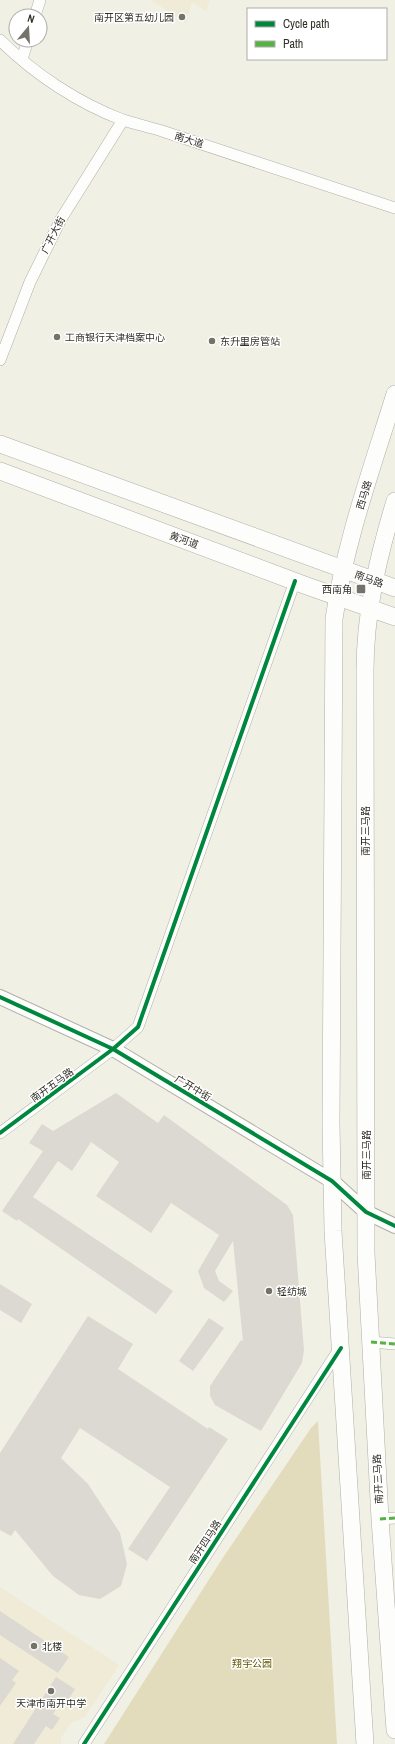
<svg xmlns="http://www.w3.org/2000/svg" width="395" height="1744" viewBox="0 0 395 1744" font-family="'Archivo Narrow','Noto Sans SC',sans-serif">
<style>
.built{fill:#efebd7}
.green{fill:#e3dcbc}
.building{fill:#dbd9d1}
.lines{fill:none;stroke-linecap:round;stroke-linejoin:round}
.minor-casing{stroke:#b0afa7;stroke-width:12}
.tertiary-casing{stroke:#b0afa7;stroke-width:16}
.primary-casing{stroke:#b0afa7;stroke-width:18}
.minor{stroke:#fdfdfb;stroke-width:11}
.tertiary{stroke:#fdfdfb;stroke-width:14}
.primary{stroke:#fdfdfb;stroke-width:17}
.quiet{stroke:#56b245;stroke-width:3;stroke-dasharray:6 3;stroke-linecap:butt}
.cycleway-casing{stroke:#fff;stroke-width:6}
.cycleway{stroke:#00873e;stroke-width:4}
.poi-dot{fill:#74736a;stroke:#fff;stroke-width:1.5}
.labels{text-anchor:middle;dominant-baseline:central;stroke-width:3;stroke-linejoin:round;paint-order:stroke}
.poi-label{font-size:10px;fill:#312f27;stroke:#fff;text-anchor:start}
.street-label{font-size:10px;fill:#312f27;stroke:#fff}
.park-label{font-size:10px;fill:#665602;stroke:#fff}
</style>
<rect width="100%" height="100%" fill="#f1f0e5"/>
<!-- built -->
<path class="built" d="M151 0H210L206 11 192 2 186 23Z
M0 1587 119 1665 85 1717 71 1723 61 1738V1744H0Z"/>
<!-- green -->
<path class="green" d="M318 1421 337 1744H104L222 1559 311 1428Z"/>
<!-- building -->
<path class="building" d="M116 1093 158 1123 164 1115 287 1205 293 1215 304 1350 302 1363 261 1431 215 1405 210 1396V1386L241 1340 243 1341 233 1241 215 1271 219 1281 233 1291 224 1302 204 1288 198 1271 219 1235 171 1203 151 1233 96 1196 119 1162 91 1142 72 1171 58 1161 33 1197 173 1291 156 1314 18 1219 17 1221 2 1211 43 1151 29 1143 42 1124 53 1131Z
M0 1284 32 1304 21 1323 0 1310Z
M88 1316 133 1344 118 1369 208 1429 209 1427 228 1439 147 1561 128 1549 170 1487 80 1428 61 1458 88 1484 120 1533 127 1564 121 1586 100 1599 79 1595 53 1576 15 1530 11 1536 0 1530V1453Z
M209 1318 224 1328 193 1371 179 1361Z
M0 1611 69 1657 58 1673 0 1635Z
M0 1658 19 1671 12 1680 16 1683 0 1706Z
M56 1677 75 1689 68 1700 64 1697 53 1714 60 1718 52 1730 46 1726 34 1744H13Z"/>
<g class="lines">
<defs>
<path id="minor" d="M35 16 40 0
M0 40C34 74 78 103 123 120 136 124 149 127 162 131L395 208
M22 59 28 40
M0 360 30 282 61 219 123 120
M0 1133 113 1049 138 1027 295 581
M371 1342 395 1344
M380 1519 395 1518
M84 1744 340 1348"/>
<path id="tertiary" d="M0 997 113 1049 332 1181 366 1212 395 1226"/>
<path id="primary" d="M0 444 395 588
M0 471 307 586 395 617
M395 501C378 557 365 613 365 671L366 1253 380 1519 395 1730
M365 1744 333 1231 331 1123 334 619C345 542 372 468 395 394"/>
</defs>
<!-- minor casing -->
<use href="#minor" class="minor-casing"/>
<!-- tertiary casing -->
<use href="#tertiary" class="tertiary-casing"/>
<!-- primary casing -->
<use href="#primary" class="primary-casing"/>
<!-- minor -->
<use href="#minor" class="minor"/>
<!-- tertiary -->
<use href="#tertiary" class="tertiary"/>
<!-- primary -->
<use href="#primary" class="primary"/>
<!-- quiet -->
<path class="quiet" d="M371 1342 395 1344
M380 1519 395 1518"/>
<defs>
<path id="cycleway" d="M0 997 113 1049 332 1181 366 1212 395 1226
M0 1133 113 1049 138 1027 295 581
M84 1744 341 1348"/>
</defs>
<!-- cycleway casing -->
<use href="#cycleway" class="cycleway-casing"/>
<!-- cycleway -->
<use href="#cycleway" class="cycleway"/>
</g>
<!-- markers -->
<g class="poi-dot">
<circle cx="182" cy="17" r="4"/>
<circle cx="57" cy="337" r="4"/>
<circle cx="212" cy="341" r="4"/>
<rect x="356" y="584" width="10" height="10" rx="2"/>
<circle cx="269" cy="1291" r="4"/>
<circle cx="34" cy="1646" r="4"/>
<circle cx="51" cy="1691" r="4"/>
</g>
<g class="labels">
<!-- poi labels -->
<g class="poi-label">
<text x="174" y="17" text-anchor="end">南开区第五幼儿园</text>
<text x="65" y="337">工商银行天津档案中心</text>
<text x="220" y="341">东升里房管站</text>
<text x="352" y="589" text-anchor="end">西南角</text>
<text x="277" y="1291">轻纺城</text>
<text x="42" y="1646">北楼</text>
<text x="51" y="1703" text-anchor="middle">天津市南开中学</text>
</g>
<!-- street labels -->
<g class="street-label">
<text transform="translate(189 140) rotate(18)">南大道</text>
<text transform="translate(53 235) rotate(-63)">广开大街</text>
<text transform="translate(364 495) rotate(-73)">西马路</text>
<text transform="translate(184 540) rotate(20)">黄河道</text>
<text transform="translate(369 579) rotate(20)">南马路</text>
<text transform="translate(365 831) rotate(-90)">南开三马路</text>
<text transform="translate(52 1085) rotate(-36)">南开五马路</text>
<text transform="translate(193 1088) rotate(31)">广开中街</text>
<text transform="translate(366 1155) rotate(-90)">南开三马路</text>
<text transform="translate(378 1479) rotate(-93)">南开三马路</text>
<text transform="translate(205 1542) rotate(-57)">南开四马路</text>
</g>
<!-- park labels -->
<g class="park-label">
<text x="252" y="1663">翔宇公园</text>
</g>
</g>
<!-- legend -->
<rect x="247" y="8" width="140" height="52" fill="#ffffff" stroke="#adaca9"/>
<rect x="255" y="21" width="20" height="6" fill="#00873e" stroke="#adaca9"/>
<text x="283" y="28" font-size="12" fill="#312f27">Cycle path</text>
<rect x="255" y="41" width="20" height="6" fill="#56b245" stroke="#adaca9"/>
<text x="283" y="48" font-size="12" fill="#312f27">Path</text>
<!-- north arrow -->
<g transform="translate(28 28) rotate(18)"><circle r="19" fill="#ffffff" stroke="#adaca9"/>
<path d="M0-3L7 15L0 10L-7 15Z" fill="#74736a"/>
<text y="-6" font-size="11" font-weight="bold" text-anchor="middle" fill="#312f27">N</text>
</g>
</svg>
